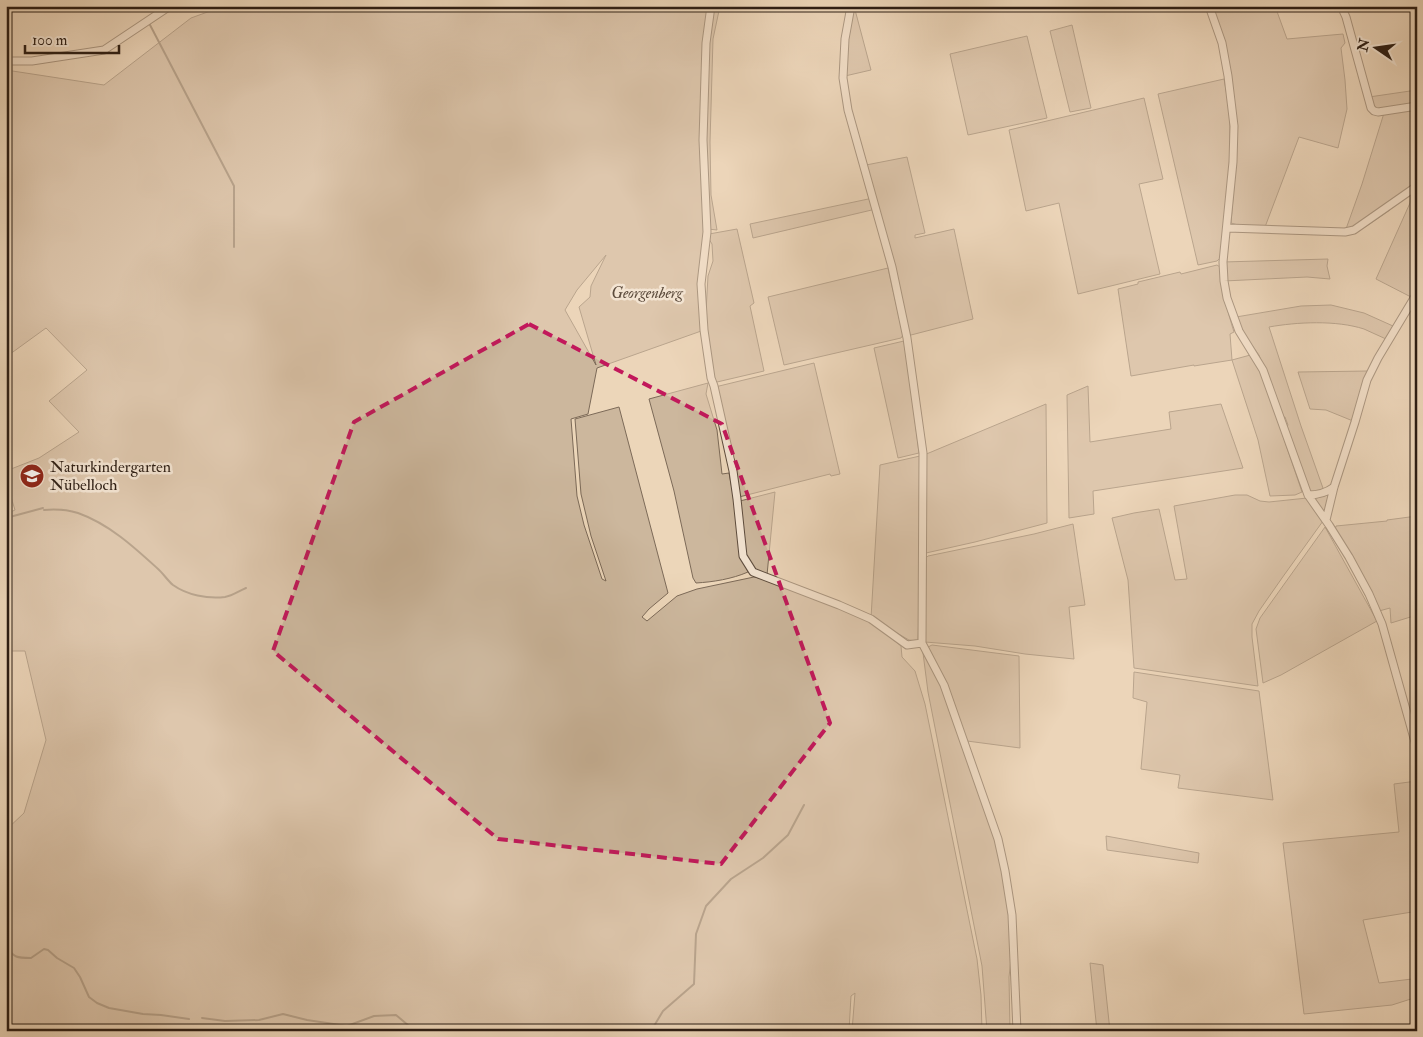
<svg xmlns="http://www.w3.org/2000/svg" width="1423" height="1037" viewBox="0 0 1423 1037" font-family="'IM FELL Double Pica',serif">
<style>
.green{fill:#ccb79d;stroke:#7c6a58;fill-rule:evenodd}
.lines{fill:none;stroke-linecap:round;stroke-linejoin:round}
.stream{stroke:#796755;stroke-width:2}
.street-casing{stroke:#5d4c3d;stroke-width:9}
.street{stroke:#f3e4d2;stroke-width:7}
.marked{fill:none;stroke:#c2185b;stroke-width:4;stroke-dasharray:10 6;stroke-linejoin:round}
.labels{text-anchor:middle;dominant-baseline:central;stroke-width:5;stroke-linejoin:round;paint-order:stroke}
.park-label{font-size:16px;font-style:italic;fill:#5d4c3d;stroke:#f3e4d2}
.poi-label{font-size:16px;fill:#2d1e14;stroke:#f3e4d2;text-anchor:start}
</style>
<rect width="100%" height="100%" fill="#ecd6b9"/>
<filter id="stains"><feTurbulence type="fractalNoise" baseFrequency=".004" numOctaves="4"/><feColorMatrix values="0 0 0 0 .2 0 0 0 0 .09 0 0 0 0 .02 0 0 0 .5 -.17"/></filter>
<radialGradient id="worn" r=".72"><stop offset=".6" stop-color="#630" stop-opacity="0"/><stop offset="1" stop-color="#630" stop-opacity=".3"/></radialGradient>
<!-- green -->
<path class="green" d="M224 6H711L706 43 704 330 597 368 588 414 571 419 577 496 584 525 602 579 606 581 591 536 581 494 575 419 619 407 668 593 649 609 642 617 647 621 677 596 697 589 754 577 764 579 838 607 870 621 901 646 902 657 915 671 925 704 977 959 981 995 982 1031H852L855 993 851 996 849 1031H6V830L24 813 46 740 25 651H6V514L15 510 6 481V471L39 458 79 432 49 401 87 370 46 328 6 357V70L104 85 191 18ZM606 255 591 286 590 297 579 307 596 365 565 310 577 290Z
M713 6H720L713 39 710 142 711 195 717 230 708 229 705 139 709 38Z
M854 6 871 70 845 76V60Z
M1212 6H1275L1287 39 1343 34 1345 43 1341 48 1345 80 1347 109 1338 148 1299 137 1265 227 1238 225 1231 223 1235 173 1236 131Z
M1072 25 1091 108 1070 112 1050 31Z
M1027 36 1047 118 968 135 950 54Z
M1224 79 1230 111V167L1222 256 1217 261 1198 265 1158 94Z
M1417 90V104L1378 109 1373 107 1369 97Z
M1144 98 1163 179 1139 184 1160 274 1078 294 1059 203 1026 211 1009 130Z
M1417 108V182L1355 227 1346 229 1362 184 1384 113Z
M907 157 925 233 915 235V238L954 229 973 319 911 335 908 333 866 165Z
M1417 191V287L1411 297 1376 279 1410 203 1411 194Z
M873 198 876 209 753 238 750 224Z
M737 229 754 303 750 306 764 371 717 382 712 379 705 330 708 276 713 261 712 244 709 239V234Z
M1328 259 1327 266 1330 279 1307 277 1224 281 1223 262Z
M1217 265 1220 267C1222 290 1227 310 1234 332L1230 334 1232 360 1254 354 1286 432 1282 433 1302 492 1295 495 1270 496 1258 440 1232 360 1194 366V365L1131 376 1118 289 1138 284V282L1180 272 1181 274Z
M888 268 903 335 901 338 784 365 768 297Z
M1331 305 1364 313 1393 326 1386 339C1379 336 1371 332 1364 329 1336 320 1297 322 1269 327L1301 426 1324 491 1310 493 1286 428 1288 425 1285 417H1282L1259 355 1243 333 1236 317 1301 306Z
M904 341 911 387 919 453 898 458 874 348Z
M814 363 840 474 831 476 830 474 739 497 715 387Z
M1368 371 1353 421 1326 410 1310 409 1298 372Z
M708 383 706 394 717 430 722 474 729 473 735 504 739 549 748 572C732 579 713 582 696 583L693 578 674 491 649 399Z
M1088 386 1090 442 1171 429 1169 412 1221 404 1243 468 1093 491 1094 514 1069 518 1067 395Z
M1046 404 1047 523 975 542 926 553 924 455Z
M920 456 921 556 918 641 909 640 871 618 880 465Z
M775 492 767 575 755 571 744 554 740 501Z
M1331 494 1325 516 1313 499Z
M1235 495H1247L1260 501 1269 502 1307 498 1323 521 1282 578 1259 611 1252 624V637L1258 686 1134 668 1128 580 1112 518 1134 513 1159 509 1175 580 1187 579 1174 506Z
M1417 516V615L1391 623 1390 608 1379 611 1335 530 1336 526 1387 521V520Z
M1073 524 1085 605 1069 607 1074 659 1025 654 975 646 925 642 926 558 928 556 1034 534Z
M1325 527 1377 621 1281 675 1263 683 1256 629 1260 618Z
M932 645 1019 656 1020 748 967 741 928 647Z
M925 650 943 687 995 837 1003 873 1009 913 1011 959 1009 977 1010 1031H987L982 966 928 692 923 653Z
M1134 672 1259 691 1273 800 1178 788 1180 775 1141 769 1147 702 1133 698Z
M1417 781V933L1412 912 1363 920 1379 983 1412 979 1414 998 1392 1005 1304 1014 1283 843 1399 832 1394 784Z
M1106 836 1199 853 1198 863 1107 850Z
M1090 963 1103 965 1110 1031H1097Z"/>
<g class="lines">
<!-- stream -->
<path class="stream" d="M149 23 234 186V247
M1364 227 1389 210
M44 510C55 509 68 510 78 513 109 524 134 547 157 568 163 573 167 580 173 585 187 595 207 599 225 597 232 596 239 591 246 588
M6 518 43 508
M6 946C14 958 17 958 31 958L44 949 48 950 57 958 74 968 80 977 89 997 97 1003 109 1008 143 1014 161 1015 189 1019
M202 1018 225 1021 259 1020 283 1014 307 1020 347 1026 374 1016 396 1015 415 1031
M651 1031 663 1011 694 984 696 934 706 906 731 879 763 858 788 835 804 805"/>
<defs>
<path id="street" d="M711 6 706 43 703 140 707 232 701 284 704 330 711 378 714 386 733 471 737 499 743 556 753 572 839 605 871 619 907 645 922 643
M851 6 845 39 843 78 848 110 892 267 907 338 923 453 922 643 944 685 998 839 1005 871 1012 915 1017 1031
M1209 6 1222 43 1228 76 1234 126 1233 162 1223 262 1224 281 1227 298 1239 331 1263 370 1308 495 1329 525 1349 557 1369 594 1382 624 1417 749
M1341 6 1346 17 1371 108 1374 111 1378 112 1417 106
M6 61H32L104 50 170 6
M1228 228 1345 232 1354 230 1417 186
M1308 495C1319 495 1326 493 1334 487
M1326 520 1334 487 1355 422 1367 380 1378 358 1417 293"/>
</defs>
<!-- street casing -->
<use href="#street" class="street-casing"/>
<!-- street -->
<use href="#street" class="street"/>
</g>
<!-- marked area -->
<path d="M0 0H1423V1037H0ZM529 324 722 424 830 723 721 864 498 839 273 651 354 422Z" fill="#ecd6b9" fill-opacity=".55" fill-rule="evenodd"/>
<path class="marked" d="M529 324 722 424 830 723 721 864 498 839 273 651 354 422Z"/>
<!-- icons -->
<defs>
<symbol id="school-disc" viewBox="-11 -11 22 22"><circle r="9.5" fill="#8f2418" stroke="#f3e4d2"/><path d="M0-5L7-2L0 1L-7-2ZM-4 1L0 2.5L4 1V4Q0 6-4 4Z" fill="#fff"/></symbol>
</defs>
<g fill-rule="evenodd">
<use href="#school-disc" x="18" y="462" width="28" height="28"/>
</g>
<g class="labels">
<!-- park labels -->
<g class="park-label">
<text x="647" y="293">Georgenberg</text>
</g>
<!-- poi labels -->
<g class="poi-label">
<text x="50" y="467">Naturkindergarten<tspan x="50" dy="18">Nübelloch</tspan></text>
</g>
</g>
<!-- margin -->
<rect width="1423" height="1037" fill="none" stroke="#ecd6b9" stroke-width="25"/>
<rect x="8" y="8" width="1408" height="1022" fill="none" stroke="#2d1e14" stroke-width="2.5"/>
<rect x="12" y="12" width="1398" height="1012" fill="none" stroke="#2d1e14"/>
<!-- north arrow -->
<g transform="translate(1376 48) rotate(283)" stroke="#f3e4d2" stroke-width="4" paint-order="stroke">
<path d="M0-4L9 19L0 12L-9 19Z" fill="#2d1e14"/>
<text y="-8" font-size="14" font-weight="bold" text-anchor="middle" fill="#2d1e14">N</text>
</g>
<!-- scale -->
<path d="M25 45v8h94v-8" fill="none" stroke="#2d1e14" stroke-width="2.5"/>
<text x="32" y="45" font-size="15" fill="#2d1e14" stroke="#f3e4d2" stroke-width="4" paint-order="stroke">100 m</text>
<rect width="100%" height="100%" filter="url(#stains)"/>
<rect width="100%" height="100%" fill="url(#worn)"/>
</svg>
